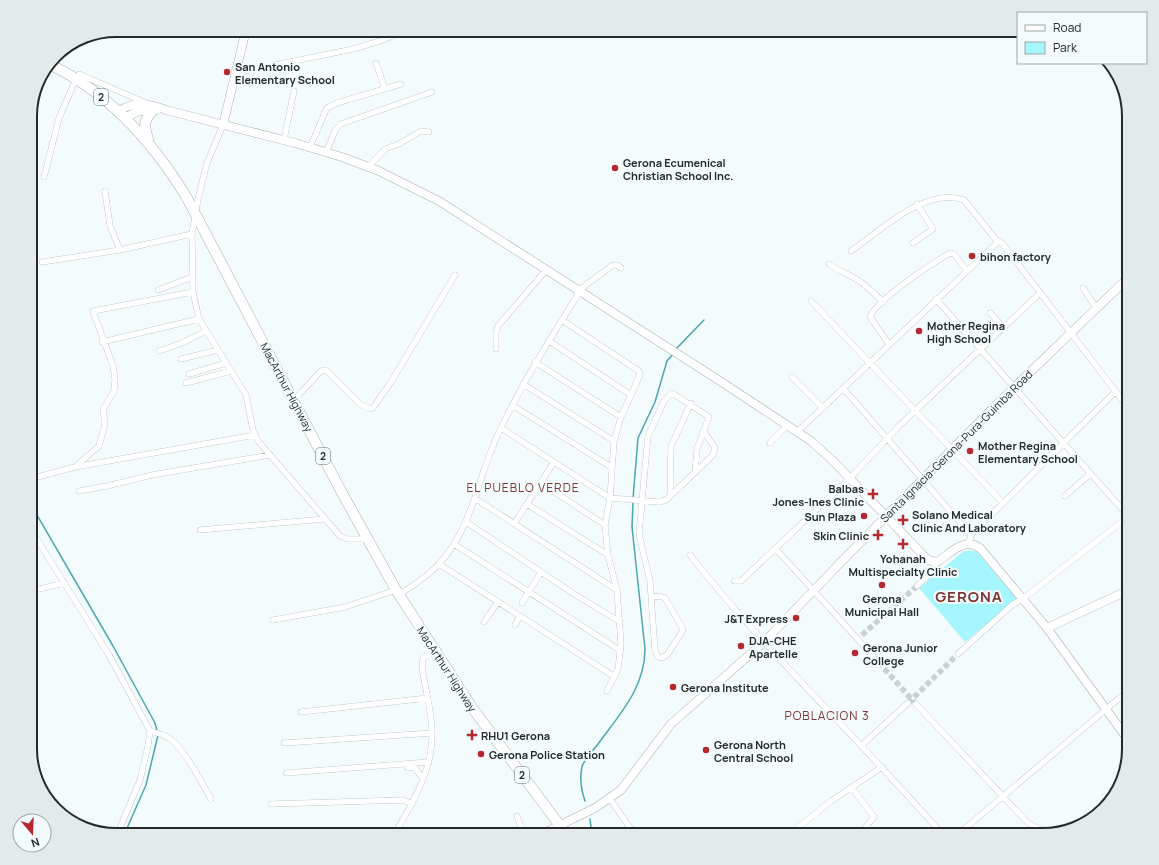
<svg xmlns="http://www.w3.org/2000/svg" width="1159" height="865" viewBox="0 0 1159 865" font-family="Manrope,sans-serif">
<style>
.green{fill:#a5f6fe}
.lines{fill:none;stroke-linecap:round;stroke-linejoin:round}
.stream{stroke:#4ca6af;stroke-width:1.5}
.street-tunnel{stroke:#cad1d2;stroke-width:5.5;stroke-dasharray:5.5 3;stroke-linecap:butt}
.street-casing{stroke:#a8b0b1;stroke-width:6}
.secondary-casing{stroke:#a8b0b1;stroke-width:9}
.highway-casing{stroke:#a8b0b1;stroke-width:11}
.street{stroke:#fff;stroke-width:5.5}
.secondary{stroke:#fff;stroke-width:8}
.highway{stroke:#fff;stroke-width:10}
.poi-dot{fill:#b72730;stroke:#f3fbfc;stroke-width:1.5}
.labels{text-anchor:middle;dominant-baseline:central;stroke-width:4;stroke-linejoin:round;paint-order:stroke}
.shield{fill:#f3fbfc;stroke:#646869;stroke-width:1}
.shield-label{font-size:10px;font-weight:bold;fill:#26292a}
.poi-label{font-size:11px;font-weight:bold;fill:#26292a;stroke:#f3fbfc;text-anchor:start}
.street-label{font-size:11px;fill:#26292a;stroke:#f3fbfc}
.neighbourhood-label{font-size:12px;letter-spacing:1px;fill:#7f3736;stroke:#f3fbfc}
.district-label{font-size:15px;font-weight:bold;letter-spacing:1px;fill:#7f3736;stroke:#f3fbfc}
.rim{fill:none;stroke:#26292a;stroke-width:2}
</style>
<rect width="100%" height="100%" fill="#f3fbfc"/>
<!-- green -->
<path class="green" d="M964 551H976L1017 599 965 642 919 588Z"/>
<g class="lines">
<!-- stream -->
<path class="stream" d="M676 349 704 320
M633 498 638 438 655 402 667 361 673 354
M30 503 113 646 155 723 157 731
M585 801C581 789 579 779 582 767 584 759 593 751 598 744 619 715 645 688 645 649L632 527 633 502
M590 819 592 835
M124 835 146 785 158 735"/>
<!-- street-tunnel -->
<path class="street-tunnel" d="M862 635 917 586
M873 656 914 702
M908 703 958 654"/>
<defs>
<path id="street" d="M376 63 385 89
M236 73 353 49 380 41 407 30
M79 74 146 103
M223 125 207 163 198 199 192 234 193 292 199 319 246 395 253 430 258 441 340 536 348 539H367
M284 140 294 91
M310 147 327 108 337 103 401 84
M326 152 336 129 341 124 432 92
M368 167 385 149 399 144 421 131 429 132
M44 177 59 118 76 79
M105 191 110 226 120 250
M913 243 933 229 917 204
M851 251C880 231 926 186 964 200L998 242
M42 262 120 250 192 234
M829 264C838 271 842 272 851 276 863 282 874 293 883 302
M1083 288 1096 308
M158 290 192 277
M579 290 613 265H617L621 268
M936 299 1129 517
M811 301 1003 503
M990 313 1003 327
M562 320 639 371 640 375 621 417 614 441 610 498 605 525 608 555 617 590 621 644 618 669 607 691
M549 341 631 395
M102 342 199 319
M889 344 870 317C876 300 933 263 950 253L954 254 967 271
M496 349V332L498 326 547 269
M159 351 182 343 206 331
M181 359 218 350
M535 362 621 417
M189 374 226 363
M792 377 822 407
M186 383 231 371
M523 384 614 441
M843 388 971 535
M294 400 321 371 326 370 360 404 369 409 373 408 391 382 455 275
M512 405 611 467
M501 428 610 498 659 502 666 500 713 455 715 448 704 432
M797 432 999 241 1002 243 1129 409
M770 443 787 425
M75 467 99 446 105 424 103 410 114 391 115 379 113 366 93 311 193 292
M30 479 75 467 255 435
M541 483 605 525
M79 491 107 486 152 475 270 455
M670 496 671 446 691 403
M1065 496 1090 474
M476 499 617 590
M527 504 608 555
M466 522 571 592 620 622
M514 524 554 462
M30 528 109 655 150 731 148 746 140 780 117 835
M200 530 324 519
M969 543 971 535 1116 391
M454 544 621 651
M775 548 873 656
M690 555C768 654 860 740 943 835
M439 564 615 677
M734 581H741L850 478 899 426 1040 293
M917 586 931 573 937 562
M30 591 65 583
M399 595C412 586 427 577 438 565 474 527 478 473 501 428 524 380 552 336 580 291
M652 597 659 596 665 598 683 629 682 632 667 655 661 658 658 657 655 651 650 581 639 534 648 436 664 401 672 393 709 417 697 449 695 473
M522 603 541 572
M273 620 345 607 396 590
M484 622 498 602
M515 625 520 616
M958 654 1012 605 1024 598 1129 516
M916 704 1027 822 1035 827 1053 833
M301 712 428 698
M150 731C158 733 167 735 173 741 189 757 200 780 211 799
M284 743 432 733
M862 745 908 703
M407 767 415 768 423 779
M286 773 429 762
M852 788 874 817 859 835
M610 799 635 835
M271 804 403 800 412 804
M517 816 524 835
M394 835C412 804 433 770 432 733 432 711 425 689 422 667L423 658 435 651
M789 835 831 801 882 767
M957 835 1129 690"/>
<path id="secondary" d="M119 111C135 101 149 103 166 110L295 143 342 157 379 171 439 201 720 381 811 441 833 461 928 560 937 562C951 553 963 537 980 548L1047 628 1129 741
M126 117 139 111 157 110
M223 125 246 30
M1047 628 1129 590
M540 835 595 808 621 790 671 724 765 641 841 562 995 406 1129 277"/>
<path id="highway" d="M49 64C110 93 153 142 187 198L341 491 396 590 473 709 567 835
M148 139C144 126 143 119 154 110"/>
</defs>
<!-- street casing -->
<use href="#street" class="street-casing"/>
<!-- secondary casing -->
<use href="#secondary" class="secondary-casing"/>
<!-- highway casing -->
<use href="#highway" class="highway-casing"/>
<!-- street -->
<use href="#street" class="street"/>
<!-- secondary -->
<use href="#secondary" class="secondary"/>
<!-- highway -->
<use href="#highway" class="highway"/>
</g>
<!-- markers -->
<g class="poi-dot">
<circle cx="227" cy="72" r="4"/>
<circle cx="615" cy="168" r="4"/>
<circle cx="972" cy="256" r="4"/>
<circle cx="919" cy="331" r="4"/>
<circle cx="970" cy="451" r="4"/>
<path d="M871 488h4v4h4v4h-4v4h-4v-4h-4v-4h4z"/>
<circle cx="864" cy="516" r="4"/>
<path d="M901 514h4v4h4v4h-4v4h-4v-4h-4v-4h4z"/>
<path d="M876 529h4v4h4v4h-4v4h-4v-4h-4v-4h4z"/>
<path d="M901 538h4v4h4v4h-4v4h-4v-4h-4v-4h4z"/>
<circle cx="882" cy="585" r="4"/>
<circle cx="796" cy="618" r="4"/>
<circle cx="741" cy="646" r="4"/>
<circle cx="855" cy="653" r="4"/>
<circle cx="673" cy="687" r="4"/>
<path d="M470 729h4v4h4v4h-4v4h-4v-4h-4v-4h4z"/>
<circle cx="706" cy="750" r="4"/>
<circle cx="481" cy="754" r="4"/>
</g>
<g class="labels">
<!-- shield labels -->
<g class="shield">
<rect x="94" y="89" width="14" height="16" rx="3"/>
<rect x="316" y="448" width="14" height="16" rx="3"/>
<rect x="515" y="767" width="14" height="16" rx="3"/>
</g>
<g class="shield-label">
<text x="101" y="97">2</text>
<text x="323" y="456">2</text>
<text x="522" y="775">2</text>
</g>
<!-- poi labels -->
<g class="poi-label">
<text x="235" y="66">San Antonio<tspan x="235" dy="13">Elementary School</tspan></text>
<text x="623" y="162">Gerona Ecumenical<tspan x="623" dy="13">Christian School Inc.</tspan></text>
<text x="980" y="256">bihon factory</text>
<text x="927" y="325">Mother Regina<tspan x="927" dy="13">High School</tspan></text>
<text x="978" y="445">Mother Regina<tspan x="978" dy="13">Elementary School</tspan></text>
<text x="864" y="488" text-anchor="end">Balbas<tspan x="864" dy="13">Jones-Ines Clinic</tspan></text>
<text x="912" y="514">Solano Medical<tspan x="912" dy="13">Clinic And Laboratory</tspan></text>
<text x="856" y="516" text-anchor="end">Sun Plaza</text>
<text x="869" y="535" text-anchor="end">Skin Clinic</text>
<text x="903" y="558" text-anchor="middle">Yohanah<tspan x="903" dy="13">Multispecialty Clinic</tspan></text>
<text x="882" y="598" text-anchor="middle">Gerona<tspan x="882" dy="13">Municipal Hall</tspan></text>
<text x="788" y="618" text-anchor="end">J&amp;T Express</text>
<text x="749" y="640">DJA-CHE<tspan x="749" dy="13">Apartelle</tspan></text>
<text x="863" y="647">Gerona Junior<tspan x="863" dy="13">College</tspan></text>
<text x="681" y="687">Gerona Institute</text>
<text x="481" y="735">RHU1 Gerona</text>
<text x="714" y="744">Gerona North<tspan x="714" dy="13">Central School</tspan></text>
<text x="489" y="754">Gerona Police Station</text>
</g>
<!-- street labels -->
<g class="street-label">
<text transform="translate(287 387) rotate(62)">MacArthur Highway</text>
<text transform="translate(956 446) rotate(-45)">Santa Ignacia-Gerona-Pura-Guimba Road</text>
<text transform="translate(447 669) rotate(57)">MacArthur Highway</text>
</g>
<!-- neighbourhood labels -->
<g class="neighbourhood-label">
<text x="523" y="487">EL PUEBLO VERDE</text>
<text x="827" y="715">POBLACION 3</text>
</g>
<!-- district labels -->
<g class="district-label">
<text x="969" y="596">GERONA</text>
</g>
</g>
<!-- crop -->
<path d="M0 0H1159V865H0ZM116 37H1043A79 79 0 0 1 1122 116V749A79 79 0 0 1 1043 828H116A79 79 0 0 1 37 749V116A79 79 0 0 1 116 37Z" fill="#e3eaeb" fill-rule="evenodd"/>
<path class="rim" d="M116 37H1043A79 79 0 0 1 1122 116V749A79 79 0 0 1 1043 828H116A79 79 0 0 1 37 749V116A79 79 0 0 1 116 37Z"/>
<!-- legend -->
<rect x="1017" y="12" width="130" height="52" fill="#f3fbfc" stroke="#a1a7a8"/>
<rect x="1025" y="25" width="20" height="6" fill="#ffffff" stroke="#a1a7a8"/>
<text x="1053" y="32" font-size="12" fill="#26292a">Road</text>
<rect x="1025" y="42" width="20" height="12" fill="#a5f6fe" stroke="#a1a7a8"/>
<text x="1053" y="52" font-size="12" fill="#26292a">Park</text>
<!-- north arrow -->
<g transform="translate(32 833) rotate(161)"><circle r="19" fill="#f3fbfc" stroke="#a1a7a8"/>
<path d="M0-3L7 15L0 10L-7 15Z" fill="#b72730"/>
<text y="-6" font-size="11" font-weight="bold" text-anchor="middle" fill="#26292a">N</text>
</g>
</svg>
